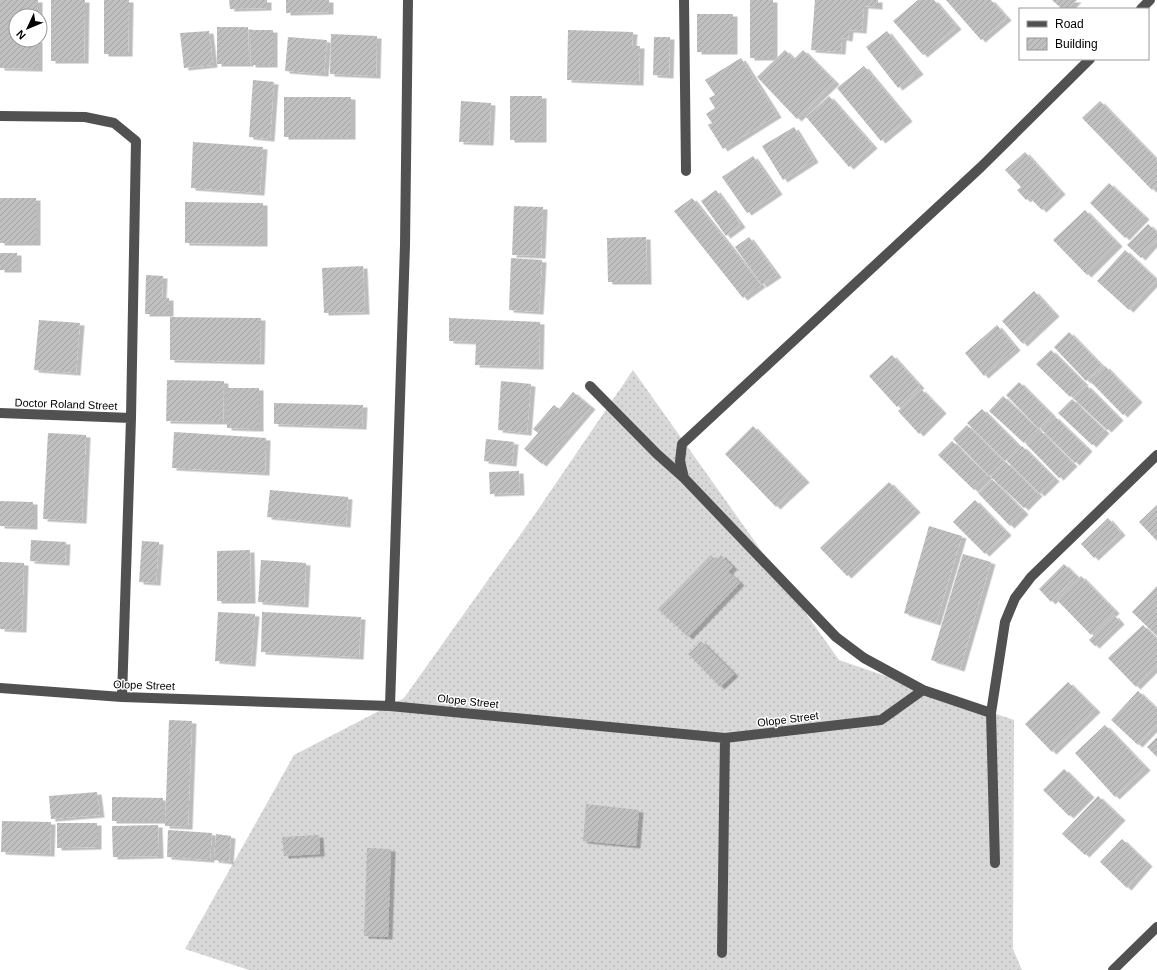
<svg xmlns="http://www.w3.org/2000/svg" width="1157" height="970" viewBox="0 0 1157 970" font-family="Helvetica,sans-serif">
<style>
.grass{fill:url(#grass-dots)}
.building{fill:url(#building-hatch);filter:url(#shadow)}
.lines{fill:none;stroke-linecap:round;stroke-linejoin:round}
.minor{stroke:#515151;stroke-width:10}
.labels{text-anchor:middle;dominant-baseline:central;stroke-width:3;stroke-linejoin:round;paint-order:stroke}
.street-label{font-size:11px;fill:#000;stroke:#fff}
</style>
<defs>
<pattern id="grass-dots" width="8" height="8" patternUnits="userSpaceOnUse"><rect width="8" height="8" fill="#d8d8d8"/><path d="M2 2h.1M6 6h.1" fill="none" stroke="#b8b8b8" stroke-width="1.8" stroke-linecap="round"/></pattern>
<pattern id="building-hatch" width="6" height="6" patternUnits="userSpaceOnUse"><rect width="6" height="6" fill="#c0c0c0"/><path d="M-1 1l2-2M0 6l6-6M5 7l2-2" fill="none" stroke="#a3a3a3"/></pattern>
<filter id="shadow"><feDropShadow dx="4.5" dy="2.5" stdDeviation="0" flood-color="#0004"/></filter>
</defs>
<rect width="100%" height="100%" fill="#fff"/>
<!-- grass -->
<path class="grass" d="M633 370 839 660 1014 720 1013 949 1022 970H249L185 949 294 755 404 698 535 514Z"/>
<!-- building -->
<path class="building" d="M0 0H38V16H16V40H38V69L0 68Z
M51 0H85L84 61H51Z
M104 0H129L128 54H104Z
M229 0H267V8L230 9Z
M286 0H329V12L286 13Z
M750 0H773V58H750Z
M815 0H878V7L864 6 862 31 849 30 848 39 842 38 841 52 811 50Z
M918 0H934L957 27 923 55 893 21Z
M946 0H991L1007 18 981 40Z
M1052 0H1077L1068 9H1062Z
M697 14H733V52H697Z
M217 27H248L249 64H217Z
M250 30H273V65H251Z
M568 30 633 32 632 46H640L639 83 567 80Z
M209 31 213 65 184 68 180 33Z
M887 31 919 72 898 88 866 47Z
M331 34 377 36 376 76 330 74Z
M288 37 327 40 324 74 285 71Z
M654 37H670L669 76 653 75Z
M785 50 794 59 803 50 835 82 797 119 757 77Z
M741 58 777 115 723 149 708 125 712 123 706 114 715 108 709 98 715 95 705 80Z
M864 66 908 119 881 141 837 88Z
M253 80 274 82 270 139 249 137Z
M510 96H542V140H510Z
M829 96 873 146 849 167 806 117Z
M284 97H351V137H284Z
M461 101 491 103 489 143 459 142Z
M1100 101 1157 160V185L1152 190 1082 118Z
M794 127 814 160 783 180 762 146Z
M193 142 263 147 260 193 191 188Z
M1025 152 1061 192 1042 210 1029 197 1026 200 1017 190 1021 187 1005 170Z
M753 156 778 192 747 213 722 177Z
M1109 183 1145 217 1125 238 1090 203Z
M716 190 741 225 726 236 701 201Z
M0 198H36V243H0Z
M692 198 761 285 743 298 674 211Z
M185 202 263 203V244L185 243Z
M514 206 543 207 541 256 512 255Z
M1085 210 1118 244 1087 275 1053 240Z
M1148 224 1157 232V240L1141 258 1127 245Z
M646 237 647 282H608L607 238Z
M749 237 777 275 762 285 735 247Z
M1125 250 1157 280 1129 310 1097 281Z
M0 253H17V270H0Z
M511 258 542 260 539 312 509 310Z
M363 266 365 312 324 313 322 268Z
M146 275 163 276 162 298H169V314H145Z
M1034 291 1055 314 1023 344 1002 321Z
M170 317 261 318 260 362 170 360Z
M449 318 540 322 539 367 475 365 476 342 449 341Z
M39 320 80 323 76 373 34 370Z
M997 325 1016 348 984 376 965 353Z
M1069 332 1102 366 1086 381 1054 347Z
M1051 350 1084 383 1070 397 1036 364Z
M892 355 920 386 897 407 869 376Z
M1105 366 1138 400 1123 415 1089 380Z
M167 380 224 381 223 422 166 421Z
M501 381 531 384 527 433 498 430Z
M1019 382 1052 415 1039 429 1006 395Z
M1086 385 1119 418 1107 430 1073 398Z
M227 388H259V429L227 428Z
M921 389 942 411 919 434 898 411Z
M573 392 591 407 542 464 524 449 538 433 533 429 554 405 559 409Z
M1003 396 1038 429 1024 443 989 411Z
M1072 399 1105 431 1092 445 1058 413Z
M274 403 363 405 362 427 274 424Z
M982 409 1019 446 1005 461 967 423Z
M1054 416 1088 449 1075 463 1041 429Z
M967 425 1004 462 989 476 953 439Z
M753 426 805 480 776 507 725 454Z
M1040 430 1073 464 1059 478 1026 444Z
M174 432 266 438 265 473 172 468Z
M48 433 86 435 82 521 43 519Z
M486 439 514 442 512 464 484 461Z
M952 441 988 476 974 490 938 455Z
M1022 446 1055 479 1040 494 1007 461Z
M1006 462 1038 494 1024 508 991 477Z
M519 471 520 493 490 494 489 472Z
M992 479 1024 512 1010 526 978 493Z
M889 482 916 510 847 576 820 548Z
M270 490 348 497 346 525 267 517Z
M975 500 1007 533 985 554 953 522Z
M0 501 33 502V527L0 526Z
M1157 505V541L1139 522Z
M1108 518 1121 533 1094 558 1081 544Z
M929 526 962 536 936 623 904 613Z
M31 540 66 542 65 563 30 561Z
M142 541 159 542 156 583 139 582Z
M250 550 251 601H217V551Z
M963 554 991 562 960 669 931 660Z
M711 555 716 560 721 555 733 567 728 572 740 583 688 637 658 609Z
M261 560 306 563 304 605 258 602Z
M0 562 24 563 22 630 0 629Z
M1064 564 1076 576 1051 602 1039 589Z
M1081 576 1115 611 1091 635 1057 600Z
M1157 586V636L1132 612Z
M218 612 255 614 251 664 215 661Z
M262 612 361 617 359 657 261 652Z
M1114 615 1120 622 1095 646 1089 640Z
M1143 625 1157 639V666L1136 687 1108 658Z
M701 641 734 674 720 687 688 654Z
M1068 682 1096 710 1052 752 1025 724Z
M1138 691 1157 709V725L1138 745 1111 720Z
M169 720 192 721 188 827 165 826Z
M1105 725 1146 768 1115 797 1075 753Z
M1157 737V757L1147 747Z
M1064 769 1090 795 1069 816 1043 790Z
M97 792 100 815 51 819 49 796Z
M1098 796 1121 818 1085 855 1062 834Z
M112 797 163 798V821H112Z
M586 804 639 810 636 846 583 841Z
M2 821 51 822 50 854 1 852Z
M57 823H97V847L57 848Z
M158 825 159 856 113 857 112 826Z
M168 830 212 833 210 860 167 857Z
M216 834 231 836 229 862 214 860Z
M319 835 320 854 284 856 282 837Z
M1122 839 1148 864 1127 888 1100 862Z
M367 848 391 849 388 937 364 936Z"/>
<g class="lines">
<!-- minor -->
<path class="minor" d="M684 0 686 171
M1141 9 1150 0
M1090 59 981 167 682 444 680 461 684 478 836 637 864 658 923 690 991 713 1005 622 1015 598 1031 577 1157 455
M0 116 85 117 114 123 136 141 131 418 122 697
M590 386 657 454 684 478
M0 413 131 418
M0 688 122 697 390 706 725 738 881 720 923 690
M390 706 405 245 408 0
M991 713 995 863
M722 953 725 738
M1113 970 1157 927"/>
</g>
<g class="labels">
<!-- street labels -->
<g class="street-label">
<text transform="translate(66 404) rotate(2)">Doctor Roland Street</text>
<text transform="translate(144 685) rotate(2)">Olope Street</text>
<text transform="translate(468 701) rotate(6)">Olope Street</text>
<text transform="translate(788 719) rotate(-7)">Olope Street</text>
</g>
</g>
<!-- legend -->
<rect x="1019" y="8" width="130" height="52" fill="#ffffff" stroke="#999999"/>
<rect x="1027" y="21" width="20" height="6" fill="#515151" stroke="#999999"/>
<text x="1055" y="28" font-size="12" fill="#000000">Road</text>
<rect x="1027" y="38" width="20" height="12" fill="url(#building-hatch)" stroke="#999999"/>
<text x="1055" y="48" font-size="12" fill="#000000">Building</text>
<!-- north arrow -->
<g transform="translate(28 28) rotate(226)"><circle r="19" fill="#ffffff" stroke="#999999"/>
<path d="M0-3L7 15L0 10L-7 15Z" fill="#000000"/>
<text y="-6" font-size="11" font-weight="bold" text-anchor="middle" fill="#000000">N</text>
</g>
</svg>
